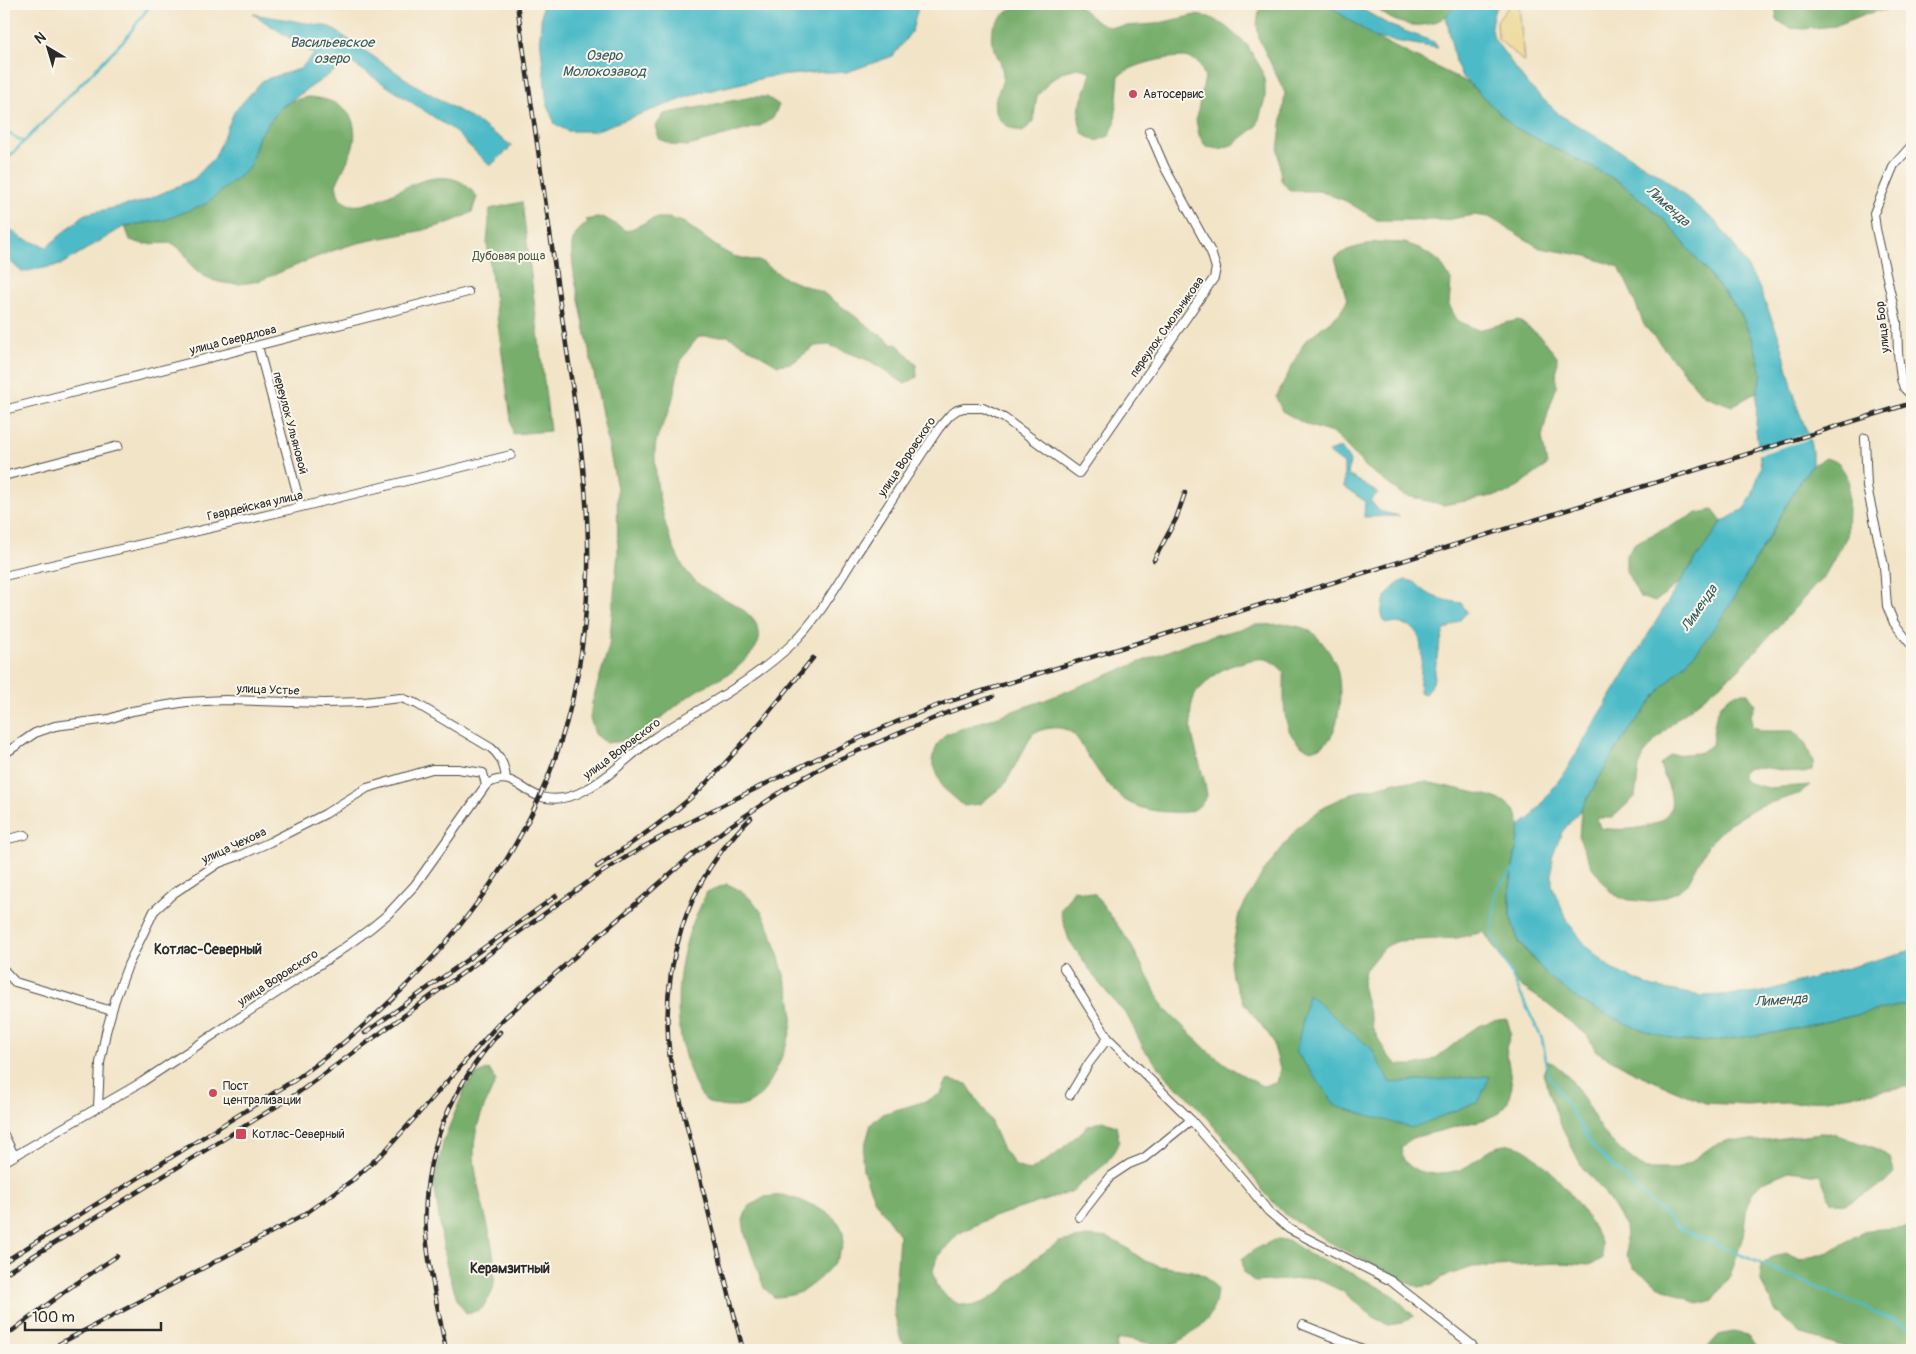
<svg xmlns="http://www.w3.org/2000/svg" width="1916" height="1354" viewBox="0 0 1916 1354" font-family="Pangolin,sans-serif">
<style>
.forest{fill:#77ae6c;stroke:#516c4c}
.sand{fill:#eeda9e;stroke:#8c8264}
.water{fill:#4ebbc7;stroke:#3c7379}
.pier{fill:#f2e4c7}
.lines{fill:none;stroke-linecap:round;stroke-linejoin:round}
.stream{stroke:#4ebbc7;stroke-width:2.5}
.street-casing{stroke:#494742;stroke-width:10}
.street{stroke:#fff;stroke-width:8}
.rail-casing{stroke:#2b2b2b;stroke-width:4.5}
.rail{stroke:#fbf7ec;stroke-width:2.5;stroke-dasharray:8;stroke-linecap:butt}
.poi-dot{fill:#d1495b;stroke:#fbf7ec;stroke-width:2}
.labels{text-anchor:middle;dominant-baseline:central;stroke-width:4;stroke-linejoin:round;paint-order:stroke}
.poi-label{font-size:12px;fill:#2b2b2b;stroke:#fbf7ec;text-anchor:start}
.park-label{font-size:12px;fill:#4a5b43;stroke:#fbf7ec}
.street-label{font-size:12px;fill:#2b2b2b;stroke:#fbf7ec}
.water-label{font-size:14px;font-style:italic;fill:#375d62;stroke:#fbf7ec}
.neighbourhood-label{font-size:14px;font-weight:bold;fill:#2b2b2b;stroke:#fbf7ec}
</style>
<rect width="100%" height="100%" fill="#fbf7ec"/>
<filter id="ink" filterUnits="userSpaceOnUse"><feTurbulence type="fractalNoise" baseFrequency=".02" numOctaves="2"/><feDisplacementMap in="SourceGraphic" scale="10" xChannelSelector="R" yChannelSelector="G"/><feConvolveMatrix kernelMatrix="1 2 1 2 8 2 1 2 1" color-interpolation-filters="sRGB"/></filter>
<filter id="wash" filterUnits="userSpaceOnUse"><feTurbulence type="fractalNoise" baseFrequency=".0096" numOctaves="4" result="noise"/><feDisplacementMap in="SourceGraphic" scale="20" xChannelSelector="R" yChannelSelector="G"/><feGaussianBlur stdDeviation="1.12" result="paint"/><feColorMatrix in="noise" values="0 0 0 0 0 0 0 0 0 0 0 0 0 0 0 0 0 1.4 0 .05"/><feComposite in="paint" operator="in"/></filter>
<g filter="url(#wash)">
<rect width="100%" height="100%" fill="#f2e4c7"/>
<!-- forest -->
<path class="forest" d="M1021 4H1077L1096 21 1110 27 1155 24 1195 15 1209 17 1224 25 1247 45 1262 70 1265 84V98L1257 126 1234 144 1220 149 1206 147 1199 135 1196 120 1205 77 1199 63C1195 61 1189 57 1184 57 1164 57 1135 64 1119 75L1115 123 1109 136 1096 141 1083 134C1072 107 1086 98 1091 71L1077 68 1063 72 1050 81 1037 96 1033 121 1023 132C1008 129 995 121 995 104 995 95 1002 86 1003 78 1003 65 998 59 994 48 984 26 1004 13 1021 4Z
M1263 4H1326L1376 38 1471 84 1514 127 1620 182 1667 222 1741 314 1754 344 1762 374 1757 392 1732 406 1703 395 1644 325 1632 294 1619 267 1587 256 1540 248 1489 217 1474 215 1445 220H1377L1346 201 1319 191H1290L1281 180 1278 151 1285 93 1259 39 1257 25 1259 11Z
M1374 4H1456C1453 8 1450 13 1446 16 1424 33 1389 25 1374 4Z
M1775 4H1912V10L1894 8 1865 14 1835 26 1804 29 1789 28 1777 20Z
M309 97C336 99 359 111 354 142 351 156 342 171 336 185 337 189 338 196 341 199 368 229 437 140 477 197L472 212C434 234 388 234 347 246 318 255 289 269 261 280 237 287 210 286 192 266 188 262 187 257 184 253 181 249 176 246 172 243L143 244 130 240 125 226 164 220 249 168 259 136 280 108 295 100Z
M752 97H767L779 105 773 118 760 126 688 146 673 145 659 139 656 126 664 114Z
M522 202 550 431 513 434 487 244 490 209Z
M603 217 627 231 655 218H669L683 222 720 249 733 256 762 262 786 279 822 292 894 345 896 343 916 363 917 377 905 384 870 361 829 345 815 346 792 363 778 365 728 336H699C693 344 683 354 680 364 676 378 675 394 670 408 665 423 655 435 655 451 654 486 667 553 693 579 710 597 754 605 759 632 762 646 747 658 738 667 727 677 709 683 696 691 675 705 657 724 635 736 625 742 617 742 606 743L595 734 590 718 592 703 609 646 618 553 617 488 574 275C572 249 566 239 588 222L586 220Z
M1376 242 1405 243 1419 248 1440 262 1451 280 1449 305 1458 321 1478 330 1518 320 1540 336 1557 357 1556 388 1548 412 1542 437 1547 465 1509 493 1443 505 1403 495 1366 467 1335 434 1307 425 1282 411 1276 397 1305 341 1340 313 1347 300 1335 258 1347 250Z
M1826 458 1839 463 1849 480 1847 536 1825 575 1738 670 1677 719 1654 742 1644 754 1639 767 1635 797 1612 818H1597L1600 828C1620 831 1664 831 1671 807 1674 794 1664 777 1660 765L1670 755 1699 753 1712 745C1714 728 1714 704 1732 695 1736 693 1743 693 1748 693L1755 705 1751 715 1752 726 1762 731H1793L1804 741 1814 764 1811 771 1803 773 1760 767 1745 769 1741 775 1745 782 1769 788 1810 785 1798 794 1757 807 1730 823 1708 845 1688 883 1677 892 1650 902 1622 899 1610 891 1592 867 1579 838 1581 809 1622 740 1661 689 1699 649 1756 560 1798 485 1812 465Z
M1713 510 1722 522 1680 582 1655 602 1640 597 1626 571V555L1635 543 1698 513Z
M1285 624C1296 626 1306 627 1314 634 1321 640 1329 651 1333 659 1344 677 1342 730 1325 744 1322 747 1315 748 1311 750 1307 748 1300 746 1297 742 1280 725 1285 694 1284 672 1268 655 1262 657 1240 663 1225 667 1216 672 1205 684 1202 687 1197 691 1195 695 1181 724 1204 766 1207 796 1196 813 1189 813 1169 812 1123 810 1111 791 1088 756 1084 750 1079 739 1073 734 1062 724 1045 728 1033 733L1005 784 980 804 964 806 942 787 932 760 937 745 946 734 1045 700 1193 641 1255 625Z
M1396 782H1426L1490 796 1505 802 1516 812 1520 826 1510 885V915L1519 943 1548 976 1681 1041H1712L1774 1033 1912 1003V1086L1806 1102 1746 1105 1705 1103 1635 1073 1596 1051 1587 1035 1542 1000 1519 985 1484 932 1457 938 1398 941 1384 947 1365 970 1362 985 1373 1029 1387 1055 1398 1065C1407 1065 1421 1066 1429 1062 1458 1046 1470 1021 1507 1019L1511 1033 1506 1048 1512 1086 1508 1101 1499 1113 1486 1119 1412 1138 1401 1147C1402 1151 1402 1158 1405 1161 1417 1177 1442 1175 1459 1170 1478 1164 1487 1142 1514 1145 1539 1148 1593 1219 1601 1243 1602 1248 1602 1254 1602 1259L1589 1265 1561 1263 1472 1267 1443 1277 1432 1285 1418 1287 1338 1247 1284 1214 1264 1192 1230 1145 1186 1094 1172 1083 1144 1049 1128 1017 1099 983 1069 940 1060 911 1074 890 1095 894 1130 943 1164 1008 1208 1051 1234 1070 1262 1086 1277 1083 1280 1068 1272 1039 1244 1003 1232 977 1230 960 1239 914 1262 874 1299 826 1324 807 1352 793Z
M727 884C763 898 772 931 781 965 785 979 791 995 792 1010 794 1028 787 1044 780 1061 770 1083 760 1107 732 1107 725 1107 716 1106 710 1103 698 1096 695 1084 690 1071 674 1029 675 980 688 937 692 922 701 906 707 892Z
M1548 1060C1580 1079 1587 1112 1609 1139 1619 1150 1633 1159 1645 1169H1677L1690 1162 1714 1145 1729 1140 1759 1141 1821 1133 1835 1134 1878 1149 1890 1158 1894 1172 1886 1183 1845 1204 1831 1202 1820 1175 1789 1171 1763 1182 1752 1193 1747 1206 1743 1236 1730 1277 1713 1300 1698 1304 1658 1285 1634 1268 1627 1255 1625 1226 1604 1192 1582 1167 1559 1121 1543 1074Z
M489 1069 496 1081C486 1103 474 1125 474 1150 474 1195 498 1238 494 1283 493 1294 487 1302 480 1310L466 1313 458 1302 445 1260 434 1183 444 1139 466 1086 476 1075Z
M947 1080 967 1084 990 1120 1002 1148 1016 1166 1030 1171 1055 1155 1088 1126 1102 1121 1116 1126 1119 1141 1113 1154 1104 1165 1071 1192 987 1219 958 1234 938 1256 933 1270 936 1285 946 1296 958 1304 973 1306 986 1301 999 1293 1033 1260 1059 1242 1092 1236 1108 1238 1121 1244 1145 1261 1159 1266 1193 1271 1207 1277 1217 1289 1215 1304 1209 1317 1199 1328 1174 1345 1160 1346 1131 1339 1117 1340 1116 1350H909L901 1340 894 1312 899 1235 874 1199 863 1170 862 1156 871 1124 882 1114 926 1101 941 1094Z
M783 1195C800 1200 822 1207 835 1219 860 1244 824 1277 804 1290 795 1295 785 1297 774 1297L764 1288 745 1234 743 1220 748 1207 765 1197Z
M1912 1227V1350H1855L1799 1333 1775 1310 1760 1280 1761 1266 1772 1256 1786 1253 1801 1260 1829 1252 1867 1230Z
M1274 1240H1288L1312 1256 1354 1274 1393 1295 1414 1316 1402 1323 1388 1325 1375 1318 1342 1291 1315 1278 1255 1282 1244 1273 1242 1259 1254 1250Z
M1733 1332 1747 1335 1761 1350H1705L1719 1335Z"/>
<!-- sand -->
<path class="sand" d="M1511 4H1519L1524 62 1498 39 1497 21Z"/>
<!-- water -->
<path class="water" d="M544 4H919L912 31 893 56 847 72H822L768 77 699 93 594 131H567L555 124 547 105 540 36 542 8Z
M1326 4H1353L1391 26 1434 42 1438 48 1376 38Z
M1456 4H1499L1494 12 1491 25 1494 39 1528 85 1560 115 1660 175 1717 223 1735 247 1758 285 1780 339 1798 409 1809 437 1812 451V465L1798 485 1727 610 1699 649 1661 689 1622 740 1581 809 1562 832 1552 858V886L1567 921 1588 948 1613 970 1653 987 1702 996 1759 993 1912 950V1003L1774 1033 1712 1041H1680L1636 1028 1581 1002 1548 976 1519 942 1510 915V886L1520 826 1532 817 1565 772 1680 582 1722 522 1744 509 1752 496 1761 467 1756 430 1757 392 1762 374 1754 344 1741 314 1667 222 1620 182 1514 127 1461 75 1455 61 1446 16Z
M253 14 330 27 412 83 479 123 512 146 490 166 452 129 349 61 280 108 259 136 249 168 206 204 164 220 125 226 60 265 22 272 4 256V223L21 238 47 247 85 214 142 202 194 179 215 157 234 112 263 80 300 69 314 54Z
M1341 448 1350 461 1348 475 1378 493 1370 500 1379 511 1399 516 1364 517 1365 501 1344 487V464L1328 452Z
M1405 580C1418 581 1416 585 1426 592 1436 599 1449 601 1461 603L1467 612 1460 620 1444 631 1438 651 1433 683 1425 694 1419 692C1420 676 1427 637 1412 628 1405 623 1394 623 1386 623 1374 608 1390 586 1405 580Z
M1308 994 1372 1049 1390 1083 1490 1076 1479 1101 1412 1128 1336 1106 1296 1052Z"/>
<!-- pier -->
<path class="pier" d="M1810 433 1812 438 1757 455V450Z"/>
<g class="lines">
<!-- stream -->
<path class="stream" d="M4 131 24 142
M7 159 126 38 151 4
M1514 869 1496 890 1492 935 1542 1039 1549 1075 1595 1149 1680 1229 1912 1328"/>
</g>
</g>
<g filter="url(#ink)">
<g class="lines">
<defs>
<path id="street" d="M1912 145 1894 165 1874 213 1876 229 1897 322 1898 353 1901 379 1904 388 1912 396
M258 346 301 507
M4 410 468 292
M1865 438 1867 487 1884 566 1887 606 1894 623 1912 646
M4 476 118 446
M4 576 301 507 511 455
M4 754 35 733 55 726 109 719 132 711 186 702 225 700 324 703 364 702 401 698 417 704 491 748C501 756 505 766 506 779
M4 840 25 835
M1064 968 1108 1038 1191 1120 1245 1182 1268 1211 1289 1229 1391 1281 1472 1345 1475 1350
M4 970 15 982 112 1011
M1070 1095 1089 1063 1108 1038
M98 1107 100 1063 106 1032 115 1000 128 965 154 911 174 893 219 863 241 855 270 842 325 814 367 788 432 769H458L483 773 486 785
M4 1135 14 1155
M4 1162 142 1082 337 953 371 928 388 914 415 885 486 785C511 769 520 791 541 797 557 801 571 798 585 790 611 777 630 754 654 738 701 707 751 683 792 644 817 620 835 588 854 558 882 515 910 471 939 428L950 415 957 410 964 408H983L1004 418 1079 473 1214 278 1216 268 1211 252 1165 168 1149 131
M1079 1217 1111 1176 1129 1164 1144 1158 1191 1120
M1303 1325 1365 1350"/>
</defs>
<!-- street casing -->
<use href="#street" class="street-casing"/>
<!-- street -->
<use href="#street" class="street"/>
<defs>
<path id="rail" d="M1154 560 1176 519 1185 493
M597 867C630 844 665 821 695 794 738 753 775 704 813 658
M365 1033 556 896
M291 1083C392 1011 488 912 539 798 571 728 586 649 588 572 590 486 574 401 562 317 547 212 532 108 517 4
M4 1262 296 1079
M4 1274 295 1095 592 879C645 843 703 815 761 786 822 756 883 725 947 702L1912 403
M4 1337 68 1289 117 1256
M59 1344 302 1216 354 1179 386 1150 502 1020 692 855 727 828 794 783 830 763 944 714 992 697
M446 1350C439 1312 429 1273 426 1234 421 1157 450 1089 500 1032
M743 1350 670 1059C659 971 685 880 751 818"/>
</defs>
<!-- rail casing -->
<use href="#rail" class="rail-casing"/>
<!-- rail -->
<use href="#rail" class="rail"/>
</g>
</g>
<!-- markers -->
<g class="poi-dot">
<circle cx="1133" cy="94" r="5"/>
<circle cx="213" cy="1093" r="5"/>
<rect x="235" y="1128" width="12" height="12" rx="2.5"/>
</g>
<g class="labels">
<!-- poi labels -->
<g class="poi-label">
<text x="1143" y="94">Автосервис</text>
<text x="223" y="1086">Пост<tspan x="223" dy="14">централизации</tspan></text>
<text x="252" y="1134">Котлас-Северный</text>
</g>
<!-- park labels -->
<g class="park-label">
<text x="509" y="256">Дубовая роща</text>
</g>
<!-- street labels -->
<g class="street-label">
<text transform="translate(1167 327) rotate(-55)">переулок Смольникова</text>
<text transform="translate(1883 327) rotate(-96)">улица Бор</text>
<text transform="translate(233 340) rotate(-14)">улица Свердлова</text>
<text transform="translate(290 423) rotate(75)">переулок Ульяновой</text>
<text transform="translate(907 457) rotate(-56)">улица Воровского</text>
<text transform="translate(255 506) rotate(-13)">Гвардейская улица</text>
<text transform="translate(268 690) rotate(2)">улица Устье</text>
<text transform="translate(622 749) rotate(-37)">улица Воровского</text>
<text transform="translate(234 846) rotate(-25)">улица Чехова</text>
<text transform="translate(278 978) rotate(-33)">улица Воровского</text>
</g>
<!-- water labels -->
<g class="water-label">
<text x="332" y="42">Васильевское<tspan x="332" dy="16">озеро</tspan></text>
<text x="604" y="55">Озеро<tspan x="604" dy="16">Молокозавод</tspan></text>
<text transform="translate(1668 206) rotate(42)">Лименда</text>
<text transform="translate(1699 608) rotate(-55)">Лименда</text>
<text transform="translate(1781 1000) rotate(-4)">Лименда</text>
</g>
<!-- neighbourhood labels -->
<g class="neighbourhood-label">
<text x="208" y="949">Котлас-Северный</text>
<text x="510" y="1268">Керамзитный</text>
</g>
</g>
<!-- margin -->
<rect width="1916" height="1354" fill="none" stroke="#fbf7ec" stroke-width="20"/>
<!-- north arrow -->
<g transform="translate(48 48) rotate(322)" stroke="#fbf7ec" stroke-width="4" paint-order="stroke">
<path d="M0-4L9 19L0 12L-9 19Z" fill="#2b2b2b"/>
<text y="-8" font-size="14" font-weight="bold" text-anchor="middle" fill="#2b2b2b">N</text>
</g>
<!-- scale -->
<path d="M25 1322v8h136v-8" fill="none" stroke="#2b2b2b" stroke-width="2.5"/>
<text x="32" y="1322" font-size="15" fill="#2b2b2b" stroke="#fbf7ec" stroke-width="4" paint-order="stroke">100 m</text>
</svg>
